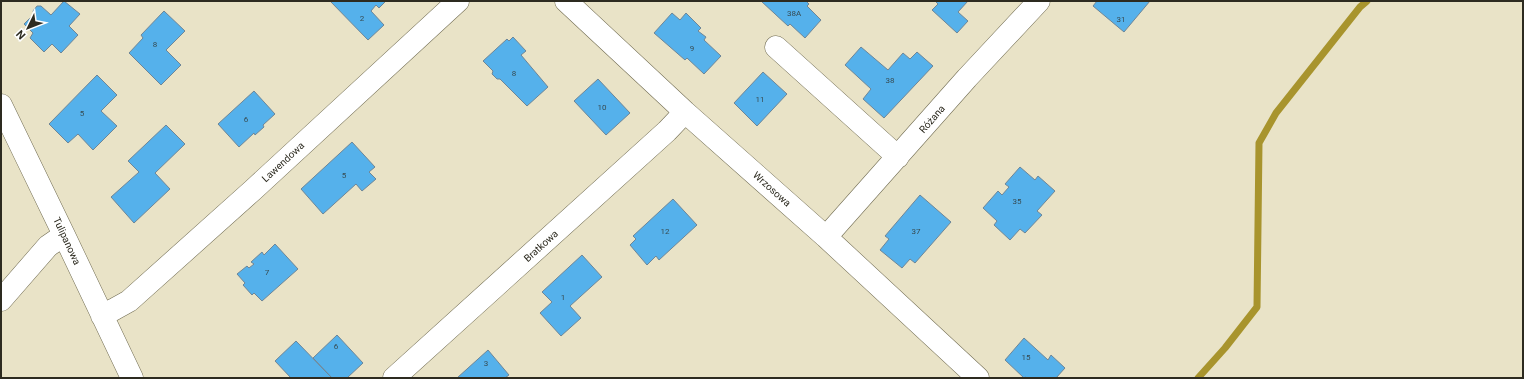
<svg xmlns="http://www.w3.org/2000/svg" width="1524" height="379" viewBox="0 0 1524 379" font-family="Roboto,sans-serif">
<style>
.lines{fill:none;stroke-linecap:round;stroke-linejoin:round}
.stream{stroke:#a8942d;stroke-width:7}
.building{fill:#55b1eb;stroke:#6e8697}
.minor-casing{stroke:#716c52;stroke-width:23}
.minor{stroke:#fff;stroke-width:22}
.labels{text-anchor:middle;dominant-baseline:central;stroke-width:3.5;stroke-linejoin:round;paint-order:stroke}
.number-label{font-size:8px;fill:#374c53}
.street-label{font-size:10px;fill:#2d2b20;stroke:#fff}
</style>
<rect width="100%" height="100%" fill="#e9e3c7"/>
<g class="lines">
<!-- stream -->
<path class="stream" d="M1198 378 1225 348 1257 307 1259 143 1276 113 1360 7 1367 1"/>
</g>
<!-- building -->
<path class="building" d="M64 1 80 14 69 26 78 35 61 53 52 44 44 52 30 38 33 33 24 24 34 14 33 11 37 6H41L51 15Z
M330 1H386L379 8 376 5 371 11 384 25 368 40Z
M761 1H806L809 4 807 6 821 20 805 38 790 24 788 26Z
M935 1H968L958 12 968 21 957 33 932 10 938 4Z
M1097 1H1150L1124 32 1093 6Z
M164 11 185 31 166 50 181 65 161 85 129 53 143 38 141 35Z
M672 13 680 20 686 13 701 28 698 31 706 37 704 40 721 56 704 74 687 58 685 60 654 33Z
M513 37 526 51 521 55 548 87 527 106 500 79H497L492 74 493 71 483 61 507 39 509 41Z
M861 47 888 70 903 53 910 59 917 52 933 66 884 118 863 99 871 89 845 65Z
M763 72 787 94 757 126 734 103Z
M97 75 117 95 101 111 117 126 93 150 78 134 68 143 49 124Z
M598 79 630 113 606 135 574 101Z
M254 91 275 114 263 125 264 127 255 135 254 133 239 147 218 124Z
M166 125 185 144 155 173 170 189 134 223 111 197 139 172 128 161Z
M352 142 375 167 369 172 376 179 362 191 356 184 323 214 301 189Z
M1020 167 1035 180 1038 176 1055 191 1037 211 1042 215 1025 233 1020 229 1010 240 994 225 997 221 983 208 998 191 1002 195 1009 187 1005 184Z
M920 195 951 222 915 263 910 259 902 268 880 250 889 239 885 236Z
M673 199 697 225 659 260 656 256 647 265 630 245 636 239 633 236Z
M275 244 298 269 262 301 254 293 252 295 243 285 245 283 237 274 247 266 249 268 254 264 251 262 262 252 264 255Z
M582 255 602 277 570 306 581 318 561 336 540 313 552 302 542 292Z
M337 335 363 363 347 378H332L313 358Z
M1024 338 1048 360 1051 355 1065 368 1056 378H1027L1026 377 1024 378 1005 360Z
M296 341 331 377 330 378H291L275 361Z
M488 350 509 375 505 378H457Z"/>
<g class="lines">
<defs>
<path id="minor" d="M566 1 685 112 826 237 978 378
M776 47 898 157
M1 105 64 235 132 378
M826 237 967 78 1039 1
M1 300 48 246 64 235
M102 316 129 301 253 190 458 1
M394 378 667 131 685 112"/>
</defs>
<!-- minor casing -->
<use href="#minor" class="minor-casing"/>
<!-- minor -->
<use href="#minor" class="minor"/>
</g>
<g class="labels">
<!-- number labels -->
<g class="number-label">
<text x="794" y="13">38A</text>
<text x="362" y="18">2</text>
<text x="1121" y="19">31</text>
<text x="155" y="44">8</text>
<text x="692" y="48">9</text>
<text x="514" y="73">8</text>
<text x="890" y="80">38</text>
<text x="760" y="99">11</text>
<text x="602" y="107">10</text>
<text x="82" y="113">5</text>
<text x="246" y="119">6</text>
<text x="344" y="175">5</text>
<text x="1017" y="201">35</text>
<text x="665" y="231">12</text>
<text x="916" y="231">37</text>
<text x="267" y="272">7</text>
<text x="563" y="297">1</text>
<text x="336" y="346">6</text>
<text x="1026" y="357">15</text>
<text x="486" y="363">3</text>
</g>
<!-- street labels -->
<g class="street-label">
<text transform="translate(932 119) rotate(-49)">Różana</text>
<text transform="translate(283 162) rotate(-43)">Lawendowa</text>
<text transform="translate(772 189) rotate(42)">Wrzosowa</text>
<text transform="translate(67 241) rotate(65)">Tulipanowa</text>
<text transform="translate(541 246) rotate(-42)">Bratkowa</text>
</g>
</g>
<!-- border -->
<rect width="1524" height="379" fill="none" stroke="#2d2b20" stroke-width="4"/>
<!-- north arrow -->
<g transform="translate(28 28) rotate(227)" stroke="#ffffff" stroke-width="3" paint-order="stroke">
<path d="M0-3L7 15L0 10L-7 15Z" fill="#2d2b20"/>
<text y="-6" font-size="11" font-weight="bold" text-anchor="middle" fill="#2d2b20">N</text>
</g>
</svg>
